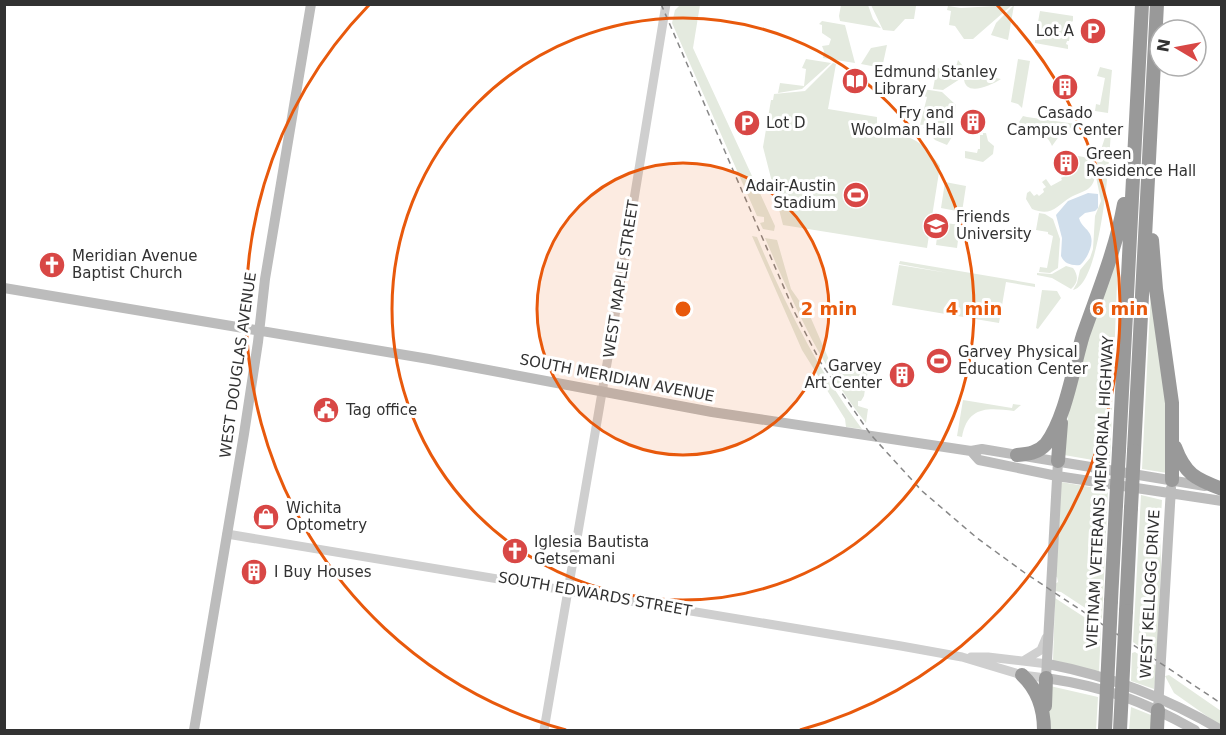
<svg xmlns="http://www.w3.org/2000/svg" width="1226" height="735" viewBox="0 0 1226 735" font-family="'DejaVu Sans',sans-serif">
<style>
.green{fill:#e4eadf}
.water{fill:#d0deeb}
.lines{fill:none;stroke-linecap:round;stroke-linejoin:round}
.tertiary{stroke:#cfcfcf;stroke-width:9}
.secondary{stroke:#bcbcbc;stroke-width:10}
.motorway{stroke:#999;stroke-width:14}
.rail{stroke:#878787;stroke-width:1.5;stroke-dasharray:6 4.5;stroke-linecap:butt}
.motorway-bridge{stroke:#999;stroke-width:14}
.ring{fill:none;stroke:#e8590c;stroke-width:3}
.labels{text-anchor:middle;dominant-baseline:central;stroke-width:6;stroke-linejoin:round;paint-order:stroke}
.poi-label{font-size:15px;fill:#323232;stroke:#fff;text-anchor:start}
.street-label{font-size:15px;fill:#323232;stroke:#fff}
.centre{fill:#e8590c;stroke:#fff;stroke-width:3}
.ring-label{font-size:18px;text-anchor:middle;font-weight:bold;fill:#e8590c;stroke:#fff;stroke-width:6;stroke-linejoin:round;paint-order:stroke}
</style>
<rect width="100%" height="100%" fill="#fff"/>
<!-- green -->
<path class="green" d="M680 5H700L693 48 775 226 774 231 763 229 760 223 764 222V217L757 216 672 23 675 10Z
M841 5H868L873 19 881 28 840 21 839 16Z
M871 5V4L920 5 916 6 914 19H905L894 31 883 30Z
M1012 5 973 39H964L955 26 949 25 951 11 947 10 948 6 961 8Z
M1014 5 1008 40 991 35 996 23Z
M1040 11 1073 16V21L1061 30 1037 39 1035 38Z
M822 21 845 25 855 63 823 58 824 51 822 46 829 45 831 39 822 33V25L819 24Z
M1072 23 1069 41H1067L1066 44 1068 45V49L1035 43V40C1049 41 1061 30 1072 23Z
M887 45 882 68 861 64 871 48Z
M806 59 831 63 802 89 778 93 780 83 804 86 806 69 802 68Z
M1018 59 1030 61 1022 108 1018 104 1011 102Z
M958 60 963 66 960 79 943 90 933 89 937 68 950 70 951 67H956Z
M833 63 836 64 828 109 877 117V130C911 135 919 138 940 166L927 248 783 225 763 147 771 100H773L774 94 805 91Z
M1100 67 1112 70 1108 113 1095 111 1096 104 1100 105 1105 78 1097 76Z
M965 69 976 71V78L986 80 987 76 1001 79C987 88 958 99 965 69Z
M923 89 942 92 956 105 954 125 937 123 920 125 927 97 921 95Z
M1023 116 1027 117 1076 124 1060 135 1052 146C1048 136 1040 131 1029 135L1019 122Z
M938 125 953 127 952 137 947 145 935 140 923 127Z
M1109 125 1111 128C1110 157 1101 284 1073 290L1077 283 1080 270 1090 258 1093 249 1095 216 1101 201 1096 177 1097 162Z
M983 133H986L988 141 994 146 993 154 983 162 965 158V151L977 153 978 149H980V135H983Z
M1078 156 1089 158C1096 165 1098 182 1088 189 1084 192 1076 194 1071 197 1056 206 1052 217 1032 209L1026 199 1027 193 1030 191 1034 196 1037 194 1039 196 1044 192 1043 189 1046 187 1042 182 1046 179 1051 186 1062 180 1061 178 1065 176 1060 169 1064 166 1068 172 1071 170 1073 172 1079 167 1080 163 1077 158Z
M945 182 966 186 962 212 941 208Z
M1039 213 1045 214 1053 219 1060 239 1058 268 1050 273 1039 272 1040 267 1047 268 1053 236 1048 234V232L1036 230Z
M939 222 960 225 957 248 936 245Z
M752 236 757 237C785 305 818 370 862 429L846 427 845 419 802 350Z
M765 238 777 240 791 289 810 316 830 362 868 370 864 396 861 401H858V406L868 409 866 423C821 367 793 303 765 238Z
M1116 256 1118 257 1110 463 1064 455 1068 414 1081 361Z
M900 261 1035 284V287L1006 282 999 323 892 305 899 265 948 273 899 264Z
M1066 266 1073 268C1079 276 1078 283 1071 289L1052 278 1037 275V273L1052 274Z
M1151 288 1166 378 1167 473 1142 469Z
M1042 290 1057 291 1061 298 1038 329 1036 328Z
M963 400 1012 408 1013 404 1021 405 1014 411C989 408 968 405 962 437L957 436Z
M1061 482 1108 490 1102 619 1061 592 1055 591V584L1058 582 1057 577H1055Z
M1141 495 1162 500 1160 531 1161 566 1158 660 1133 642Z
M1055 598 1101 628 1099 672 1053 661Z
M1135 652 1157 666 1154 689 1131 681 1132 653Z
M1169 675 1221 711V726L1174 693 1165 676Z
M1050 686 1098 697 1096 730H1048Z
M1131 707 1151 715V730H1129Z"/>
<!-- water -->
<path class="water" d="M1088 193 1098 194V208L1095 211 1085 213 1079 218C1081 226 1087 228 1090 234 1095 244 1087 259 1080 265 1073 266 1064 264 1061 256L1062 238 1056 215 1068 201Z"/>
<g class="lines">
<!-- tertiary -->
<path class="tertiary" d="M227 534 901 646 962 657 1022 675 1046 678
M971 657H988L1048 664
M1023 661 1041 650 1046 638
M544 730 610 346 666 4"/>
<!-- secondary -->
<path class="secondary" d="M4 288 429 359 712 412 971 451 982 449 1205 486
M971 451 979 460 1057 476 1222 501
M1058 461 1046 678C1106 687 1143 701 1195 730
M1048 664C1110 676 1167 698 1221 730
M1158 710 1171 488
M194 730 244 434 258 342 265 279 311 4"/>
<!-- motorway -->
<path class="motorway" d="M1152 240 1156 289 1172 403V480
M1175 447C1185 474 1195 479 1222 489
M1119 450 1142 4
M1134 451 1157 4
M1017 455C1028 454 1038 453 1046 444 1066 417 1073 368 1083 335 1098 292 1116 249 1124 204
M1058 461 1061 423
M1111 601 1116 505
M1126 611 1131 508
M1022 675C1038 690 1044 708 1044 730
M1045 706 1046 678
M1157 730 1158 710"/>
<!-- rail -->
<path class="rail" d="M661 4 795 313 821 363 871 435 922 491 977 538 1025 573 1222 704"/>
<!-- motorway-bridge -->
<path class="motorway-bridge" d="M1116 505 1119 450
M1131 508 1134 451
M1105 730 1111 601
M1120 730 1126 611"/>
</g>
<!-- distance rings -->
<circle cx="683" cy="309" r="146" fill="#e8590c" fill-opacity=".12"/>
<g class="ring">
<circle cx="683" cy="309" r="146"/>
<circle cx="683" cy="309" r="291"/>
<path d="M566 730A437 437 0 0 1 369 5M997 5A437 437 0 0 1 800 730"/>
</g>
<!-- icons -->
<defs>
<symbol id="parking-disc" viewBox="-11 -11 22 22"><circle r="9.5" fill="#d84745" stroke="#fff"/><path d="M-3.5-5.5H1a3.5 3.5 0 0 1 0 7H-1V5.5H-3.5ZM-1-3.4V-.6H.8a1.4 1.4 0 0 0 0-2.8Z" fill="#fff"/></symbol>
<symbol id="library-disc" viewBox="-11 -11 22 22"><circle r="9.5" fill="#d84745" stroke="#fff"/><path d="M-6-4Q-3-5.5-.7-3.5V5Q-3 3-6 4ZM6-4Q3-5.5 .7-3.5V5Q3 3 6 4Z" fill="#fff"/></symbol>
<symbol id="building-disc" viewBox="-11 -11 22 22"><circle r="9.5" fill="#d84745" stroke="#fff"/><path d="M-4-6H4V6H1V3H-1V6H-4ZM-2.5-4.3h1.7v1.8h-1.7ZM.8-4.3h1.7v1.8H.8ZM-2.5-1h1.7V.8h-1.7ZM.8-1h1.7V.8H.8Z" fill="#fff"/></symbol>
<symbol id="stadium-disc" viewBox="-11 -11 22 22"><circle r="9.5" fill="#d84745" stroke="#fff"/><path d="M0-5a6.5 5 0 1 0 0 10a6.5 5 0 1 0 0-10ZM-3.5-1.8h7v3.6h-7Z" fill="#fff"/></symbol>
<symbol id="university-disc" viewBox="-11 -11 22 22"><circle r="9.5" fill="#d84745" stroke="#fff"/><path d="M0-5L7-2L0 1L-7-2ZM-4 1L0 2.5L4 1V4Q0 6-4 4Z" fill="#fff"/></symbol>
<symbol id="church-disc" viewBox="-11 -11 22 22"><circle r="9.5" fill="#d84745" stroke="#fff"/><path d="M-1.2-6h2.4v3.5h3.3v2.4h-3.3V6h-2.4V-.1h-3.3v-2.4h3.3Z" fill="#fff"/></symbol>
<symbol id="civic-disc" viewBox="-11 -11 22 22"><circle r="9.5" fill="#d84745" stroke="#fff"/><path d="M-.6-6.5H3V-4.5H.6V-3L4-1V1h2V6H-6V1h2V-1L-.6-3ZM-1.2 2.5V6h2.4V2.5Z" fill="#fff"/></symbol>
<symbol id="shop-disc" viewBox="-11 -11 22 22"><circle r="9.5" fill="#d84745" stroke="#fff"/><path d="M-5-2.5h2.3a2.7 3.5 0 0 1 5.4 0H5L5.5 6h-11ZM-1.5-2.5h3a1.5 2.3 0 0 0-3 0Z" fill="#fff"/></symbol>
</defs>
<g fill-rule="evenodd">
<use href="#parking-disc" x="1078" y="16" width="30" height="30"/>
<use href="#library-disc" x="840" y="66" width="30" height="30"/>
<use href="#building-disc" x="1050" y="72" width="30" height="30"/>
<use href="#building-disc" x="958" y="107" width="30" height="30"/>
<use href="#parking-disc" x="732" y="108" width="30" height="30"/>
<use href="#building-disc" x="1051" y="148" width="30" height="30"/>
<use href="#stadium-disc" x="841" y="180" width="30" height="30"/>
<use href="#university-disc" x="921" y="211" width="30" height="30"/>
<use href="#church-disc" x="37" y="250" width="30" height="30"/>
<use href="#stadium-disc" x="924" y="346" width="30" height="30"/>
<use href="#building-disc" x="887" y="360" width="30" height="30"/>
<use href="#civic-disc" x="311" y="395" width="30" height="30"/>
<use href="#shop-disc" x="251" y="502" width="30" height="30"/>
<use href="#church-disc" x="500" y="536" width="30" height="30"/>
<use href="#building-disc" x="239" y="557" width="30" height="30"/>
</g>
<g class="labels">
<!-- poi labels -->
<g class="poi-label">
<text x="1074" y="31" text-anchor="end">Lot A</text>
<text x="874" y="72">Edmund Stanley<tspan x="874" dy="17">Library</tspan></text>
<text x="954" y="113" text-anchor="end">Fry and<tspan x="954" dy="17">Woolman Hall</tspan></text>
<text x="1065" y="113" text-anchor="middle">Casado<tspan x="1065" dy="17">Campus Center</tspan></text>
<text x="766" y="123">Lot D</text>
<text x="1086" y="154">Green<tspan x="1086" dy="17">Residence Hall</tspan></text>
<text x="836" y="186" text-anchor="end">Adair-Austin<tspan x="836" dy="17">Stadium</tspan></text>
<text x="956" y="217">Friends<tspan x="956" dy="17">University</tspan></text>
<text x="72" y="256">Meridian Avenue<tspan x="72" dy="17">Baptist Church</tspan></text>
<text x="958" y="352">Garvey Physical<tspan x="958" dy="17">Education Center</tspan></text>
<text x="882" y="366" text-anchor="end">Garvey<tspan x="882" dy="17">Art Center</tspan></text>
<text x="346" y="410">Tag office</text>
<text x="286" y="508">Wichita<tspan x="286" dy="17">Optometry</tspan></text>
<text x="534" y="542">Iglesia Bautista<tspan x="534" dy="17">Getsemani</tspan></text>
<text x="274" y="572">I Buy Houses</text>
</g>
<!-- street labels -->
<g class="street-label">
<text transform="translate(621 279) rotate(-81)">WEST MAPLE STREET</text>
<text transform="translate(238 365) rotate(-82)">WEST DOUGLAS AVENUE</text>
<text transform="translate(617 378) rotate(11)">SOUTH MERIDIAN AVENUE</text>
<text transform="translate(1100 492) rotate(-87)">VIETNAM VETERANS MEMORIAL HIGHWAY</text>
<text transform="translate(595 594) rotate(10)">SOUTH EDWARDS STREET</text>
<text transform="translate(1150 594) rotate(-87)">WEST KELLOGG DRIVE</text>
</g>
</g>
<circle cx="683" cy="309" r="9" class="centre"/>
<g class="ring-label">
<text x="829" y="315">2 min</text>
<text x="974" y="315">4 min</text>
<text x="1120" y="315">6 min</text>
</g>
<!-- border -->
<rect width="1226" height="735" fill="none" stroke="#323232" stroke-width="12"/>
<!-- north arrow -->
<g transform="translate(1178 48) rotate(280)"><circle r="28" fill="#ffffff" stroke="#adadad" stroke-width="1.5"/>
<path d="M0-4.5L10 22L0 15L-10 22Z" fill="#d84745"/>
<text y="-9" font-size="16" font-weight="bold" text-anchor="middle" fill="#323232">N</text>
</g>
</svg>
